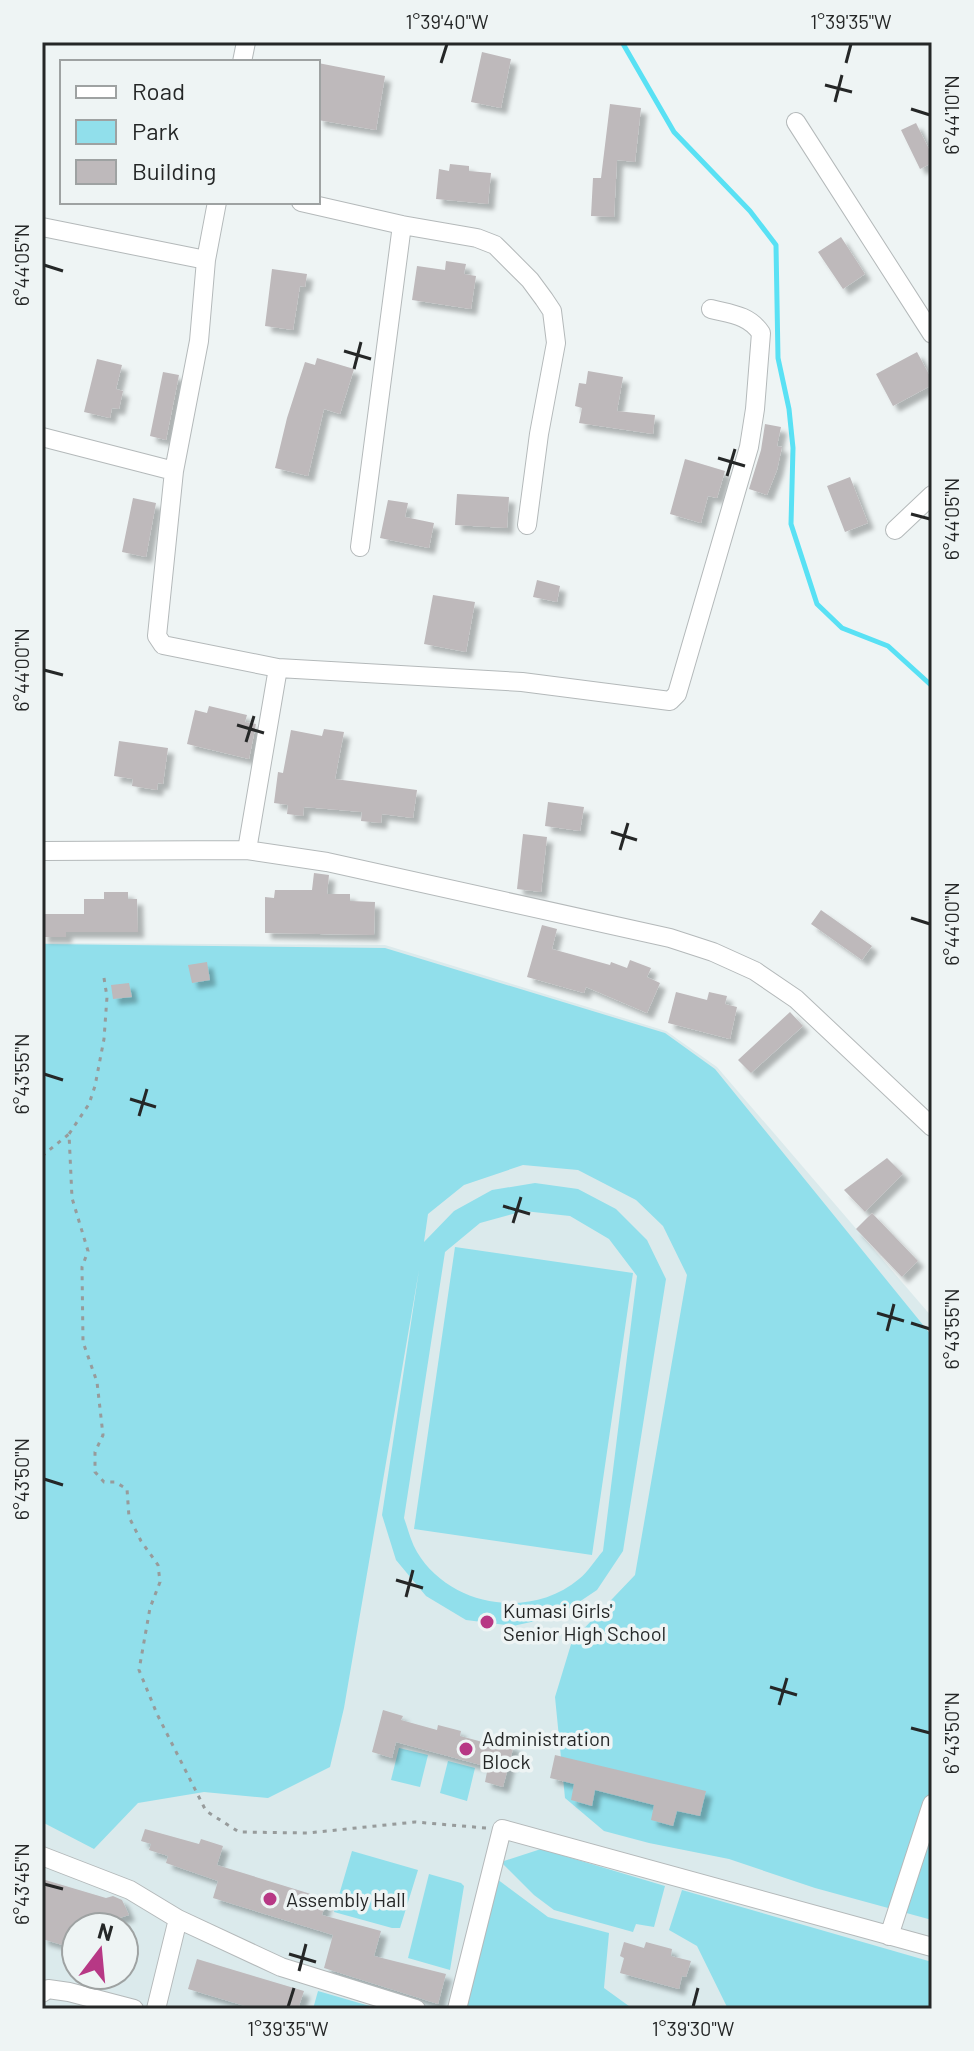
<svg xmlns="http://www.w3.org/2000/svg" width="974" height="2051" viewBox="0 0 974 2051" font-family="Barlow,sans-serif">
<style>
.built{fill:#dbeaec;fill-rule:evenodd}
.green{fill:#91dfeb;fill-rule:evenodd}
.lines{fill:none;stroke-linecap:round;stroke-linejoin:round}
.stream{stroke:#59e1f4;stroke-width:5}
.building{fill:#beb9bb;filter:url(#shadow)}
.minor-casing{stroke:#b4b9ba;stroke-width:20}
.path{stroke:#979b9b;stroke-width:3;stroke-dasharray:4 6;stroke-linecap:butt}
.minor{stroke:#fff;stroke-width:18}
.ticks{fill:none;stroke:#252727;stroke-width:3}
.poi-dot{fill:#b73885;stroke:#eef4f4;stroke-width:3}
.labels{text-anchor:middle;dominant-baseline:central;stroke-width:7;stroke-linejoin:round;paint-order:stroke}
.poi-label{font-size:20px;fill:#252727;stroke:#eef4f4;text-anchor:start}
.neatline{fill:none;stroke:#252727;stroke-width:3}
.ticks-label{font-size:20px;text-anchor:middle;fill:#252727}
</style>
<defs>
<filter id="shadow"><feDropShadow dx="6" dy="6" stdDeviation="2" flood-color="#0004"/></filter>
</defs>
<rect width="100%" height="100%" fill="#eef4f4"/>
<!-- built -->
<path class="built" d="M42 943 385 945 666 1031 717 1067 932 1317V2009H42ZM76 1927H124V1975H76Z"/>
<!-- green -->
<path class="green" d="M42 944 385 948 665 1033 715 1069 932 1336V1920L815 1888 729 1859 649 1843 604 1831 565 1798 555 1697 572 1641 635 1575 687 1275 663 1226 636 1200 578 1170 523 1165 464 1185 428 1214 424 1242 454 1211 492 1190 535 1183 578 1189 616 1209 647 1240 666 1279 623 1551 597 1590 558 1616 513 1626 466 1620 426 1596 396 1560 382 1515 419 1270 344 1708 330 1767 268 1798 204 1792 138 1803 94 1849 42 1822ZM524 1211 570 1216 609 1239 637 1276 603 1551C595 1560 588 1572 579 1579 530 1620 450 1607 417 1552 411 1542 408 1529 404 1518L445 1252 480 1223Z
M455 1247 633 1273 592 1555 414 1529Z
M399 1748 428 1755 420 1787 391 1780Z
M448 1761 475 1768 467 1801 440 1793Z
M541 1849 665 1886 654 1927 636 1924 633 1932 554 1910 534 1895 501 1862Z
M352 1851 418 1870 400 1928H392L334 1912Z
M429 1874 461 1883 464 1886 450 1970 408 1958Z
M493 1876 548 1917 609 1933 604 1988 633 2009H465Z
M682 1890 932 1962V2009H728L697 1946 669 1930Z
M318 1991 380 2009H313Z"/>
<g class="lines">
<!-- stream -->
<path class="stream" d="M622 42 674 132 750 211 776 245 778 358 789 409 793 448 791 524 817 604 842 628 888 646 932 686"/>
</g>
<!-- building -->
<path class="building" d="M482 52 511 59 501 108 471 102Z
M318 63 385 76 376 130 318 120Z
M610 104 641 108 635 162 617 160 614 217 591 216 593 178H601Z
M916 123 932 155V163L920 169 901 130Z
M450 164 469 166V171L491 173 488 204 436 199 439 169 449 171Z
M841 237 865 274 843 289 818 252Z
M446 261 466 264 464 274 476 276 471 309 412 300 417 266 445 270Z
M272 269 307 274 305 287 300 286 293 330 265 326Z
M917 352 932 380V385L893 406 876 374Z
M317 358 354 369 340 414 324 409 308 476 275 468 287 418 305 362 315 365Z
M97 359 122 365 116 389 123 391 119 409 112 408 110 418 84 412Z
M588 371 623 377 617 411 655 415 653 434 579 423 582 408 575 406 579 383 586 384Z
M163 372 179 375 166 440 150 436Z
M765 424 781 427 777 446 782 447 777 470 767 495 749 489 761 450Z
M685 459 725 471 717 498 708 496 701 523 670 514Z
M850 477 868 523 845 532 827 486Z
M457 494 509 497 507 528 455 525Z
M133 498 156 503 146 557 122 552Z
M388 500 408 503 405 517 434 523 429 548 380 538Z
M537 580 560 586 557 602 533 597Z
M433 595 475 602 466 652 424 644Z
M209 706 247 715 245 722 256 724 249 759 187 744 195 710 207 713Z
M324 729 344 732 335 779 417 790 413 818 382 814 381 823 361 821 362 812 304 807 303 816 287 814 288 805 274 803 278 772 283 773 291 730 322 736Z
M119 741 168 748 163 784 158 783 157 790 132 786 133 779 114 776Z
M548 802 584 807 580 831 545 826Z
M523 834 547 837 541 892 517 889Z
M314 873 329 875 327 894H350V901L375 902 374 935 265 933V897L274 898 275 890H312Z
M104 892H128V899H137L138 932H66V937H42V914H84V899H104Z
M821 910 872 946 862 960 811 924Z
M542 925 557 929 552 949 610 965 611 962 627 968 630 960 651 968 647 977 660 983 647 1013 586 987 584 993 527 977Z
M207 962 210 980 192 983 188 965Z
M129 983 132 997 113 999 111 985Z
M676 992 707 1000 709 992 727 996 725 1004 737 1007 730 1039 668 1023Z
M790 1012 803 1026 751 1073 738 1060Z
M887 1158 903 1174 865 1212 844 1190Z
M872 1213 918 1261 902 1277 856 1229Z
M383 1710 403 1716 401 1720 437 1730 438 1725 461 1731 460 1736 494 1745 495 1741 514 1745 503 1787 485 1782 488 1767 396 1742 392 1758 372 1752Z
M555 1755 706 1791 700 1816 677 1811 673 1826 651 1820 654 1805 595 1790 592 1806 571 1800 574 1784 550 1778Z
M145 1829 199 1844 201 1839 223 1846 217 1865 327 1899 322 1915 381 1931 374 1956 446 1974 438 2004 324 1968 333 1935 213 1898 218 1881 166 1863 168 1856 149 1850 151 1844 141 1841Z
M42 1879 106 1898 113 1896 122 1900 129 1915 116 1919 114 1927H76V1949L42 1939Z
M624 1942 644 1948 646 1942 672 1949 671 1956 691 1961 686 1977 682 1976 679 1989 620 1973 624 1958 620 1956Z
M197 1959 304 1991 298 2009H255L188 1989Z"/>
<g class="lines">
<defs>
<path id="minor" d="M242 62 246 42
M796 122 932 334
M217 202 206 260 199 341 174 471 157 636 163 645 278 668 522 682 670 701 677 694 749 447 755 409 761 333C749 315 731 314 711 309
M301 202 402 225 477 238 495 245 530 280 544 299 552 311 556 343 539 434 527 525
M42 227 206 260
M42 437 174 471
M895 530 932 495
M360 547 402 225
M247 850 278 668
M42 851 247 850 327 862 670 938 713 952 755 971 796 999 932 1127
M42 1856 130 1890 178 1919 281 1967 416 2009
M889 1936 932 1804
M42 1993 48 1989 69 1992 134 2009
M156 2009 178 1919
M457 2009 502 1829 932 1947"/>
</defs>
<!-- minor casing -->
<use href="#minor" class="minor-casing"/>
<!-- path -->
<path class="path" d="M104 978 107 997 104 1039 95 1086 89 1104 69 1134 72 1198 88 1251 82 1267 83 1342 97 1382 103 1435 95 1452V1472L104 1482H115L127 1489 129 1517 141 1541 158 1565 160 1582 150 1608 139 1670 157 1714 206 1811 239 1832 307 1833 415 1822 486 1828
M42 1156 69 1134"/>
<!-- minor -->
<use href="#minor" class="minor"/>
</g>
<!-- ticks -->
<path class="ticks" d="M441 63 447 44M846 63 851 44M825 85 852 92M835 102 842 75M911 109 930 115M44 265 63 271M344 351 371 359M354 369 361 342M718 458 745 466M727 476 735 449M911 514 930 519M44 670 63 675M237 725 264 733M246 742 254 716M611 832 637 840M620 850 628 823M911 918 930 924M44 1074 63 1080M130 1099 156 1107M139 1116 147 1089M503 1206 530 1214M513 1223 521 1197M877 1313 904 1321M911 1323 930 1329M887 1331 894 1304M44 1479 63 1485M396 1580 423 1588M406 1597 413 1570M770 1687 797 1695M779 1705 787 1678M911 1728 930 1733M44 1884 63 1889M289 1954 316 1962M299 1971 306 1944M288 2007 294 1988M693 2007 698 1988"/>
<!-- markers -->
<g class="poi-dot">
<circle cx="487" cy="1622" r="8"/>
<circle cx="466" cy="1749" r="8"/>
<circle cx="270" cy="1899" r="8"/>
</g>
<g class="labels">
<!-- poi labels -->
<g class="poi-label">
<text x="503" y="1610">Kumasi Girls'<tspan x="503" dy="23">Senior High School</tspan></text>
<text x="482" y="1738">Administration<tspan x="482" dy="23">Block</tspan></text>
<text x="286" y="1899">Assembly Hall</text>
</g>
</g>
<!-- border -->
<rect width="974" height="2051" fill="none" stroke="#eef4f4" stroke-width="88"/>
<!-- legend -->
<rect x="60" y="60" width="260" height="144" fill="#eef4f4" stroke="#9ea2a2" stroke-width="2"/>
<rect x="76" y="86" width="40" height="12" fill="#ffffff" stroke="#9ea2a2" stroke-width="2"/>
<text x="132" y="100" font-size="24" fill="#252727">Road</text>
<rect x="76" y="120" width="40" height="24" fill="#91dfeb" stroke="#9ea2a2" stroke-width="2"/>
<text x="132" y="140" font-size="24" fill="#252727">Park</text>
<rect x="76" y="160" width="40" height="24" fill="#beb9bb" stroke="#9ea2a2" stroke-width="2"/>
<text x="132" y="180" font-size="24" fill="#252727">Building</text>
<!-- north arrow -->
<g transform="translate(100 1951) rotate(16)"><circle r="38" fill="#eef4f4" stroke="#9ea2a2" stroke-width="2"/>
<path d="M0-6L14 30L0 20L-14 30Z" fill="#b73885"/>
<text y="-12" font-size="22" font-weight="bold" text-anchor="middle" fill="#252727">N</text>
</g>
<rect x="44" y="44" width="886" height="1963" class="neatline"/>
<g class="ticks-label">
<text x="447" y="29">1°39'40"W</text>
<text x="851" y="29">1°39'35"W</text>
<text transform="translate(952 115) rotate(-90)" y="7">6°44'10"N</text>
<text transform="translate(22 265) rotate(-90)" y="7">6°44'05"N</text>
<text transform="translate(952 519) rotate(-90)" y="7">6°44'05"N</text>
<text transform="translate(22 670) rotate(-90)" y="7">6°44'00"N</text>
<text transform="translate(952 924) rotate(-90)" y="7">6°44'00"N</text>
<text transform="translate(22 1074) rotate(-90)" y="7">6°43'55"N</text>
<text transform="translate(952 1329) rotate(-90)" y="7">6°43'55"N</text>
<text transform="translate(22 1479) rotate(-90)" y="7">6°43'50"N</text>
<text transform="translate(952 1733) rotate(-90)" y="7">6°43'50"N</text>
<text transform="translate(22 1884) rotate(-90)" y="7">6°43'45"N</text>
<text x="288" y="2036">1°39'35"W</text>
<text x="693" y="2036">1°39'30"W</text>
</g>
</svg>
